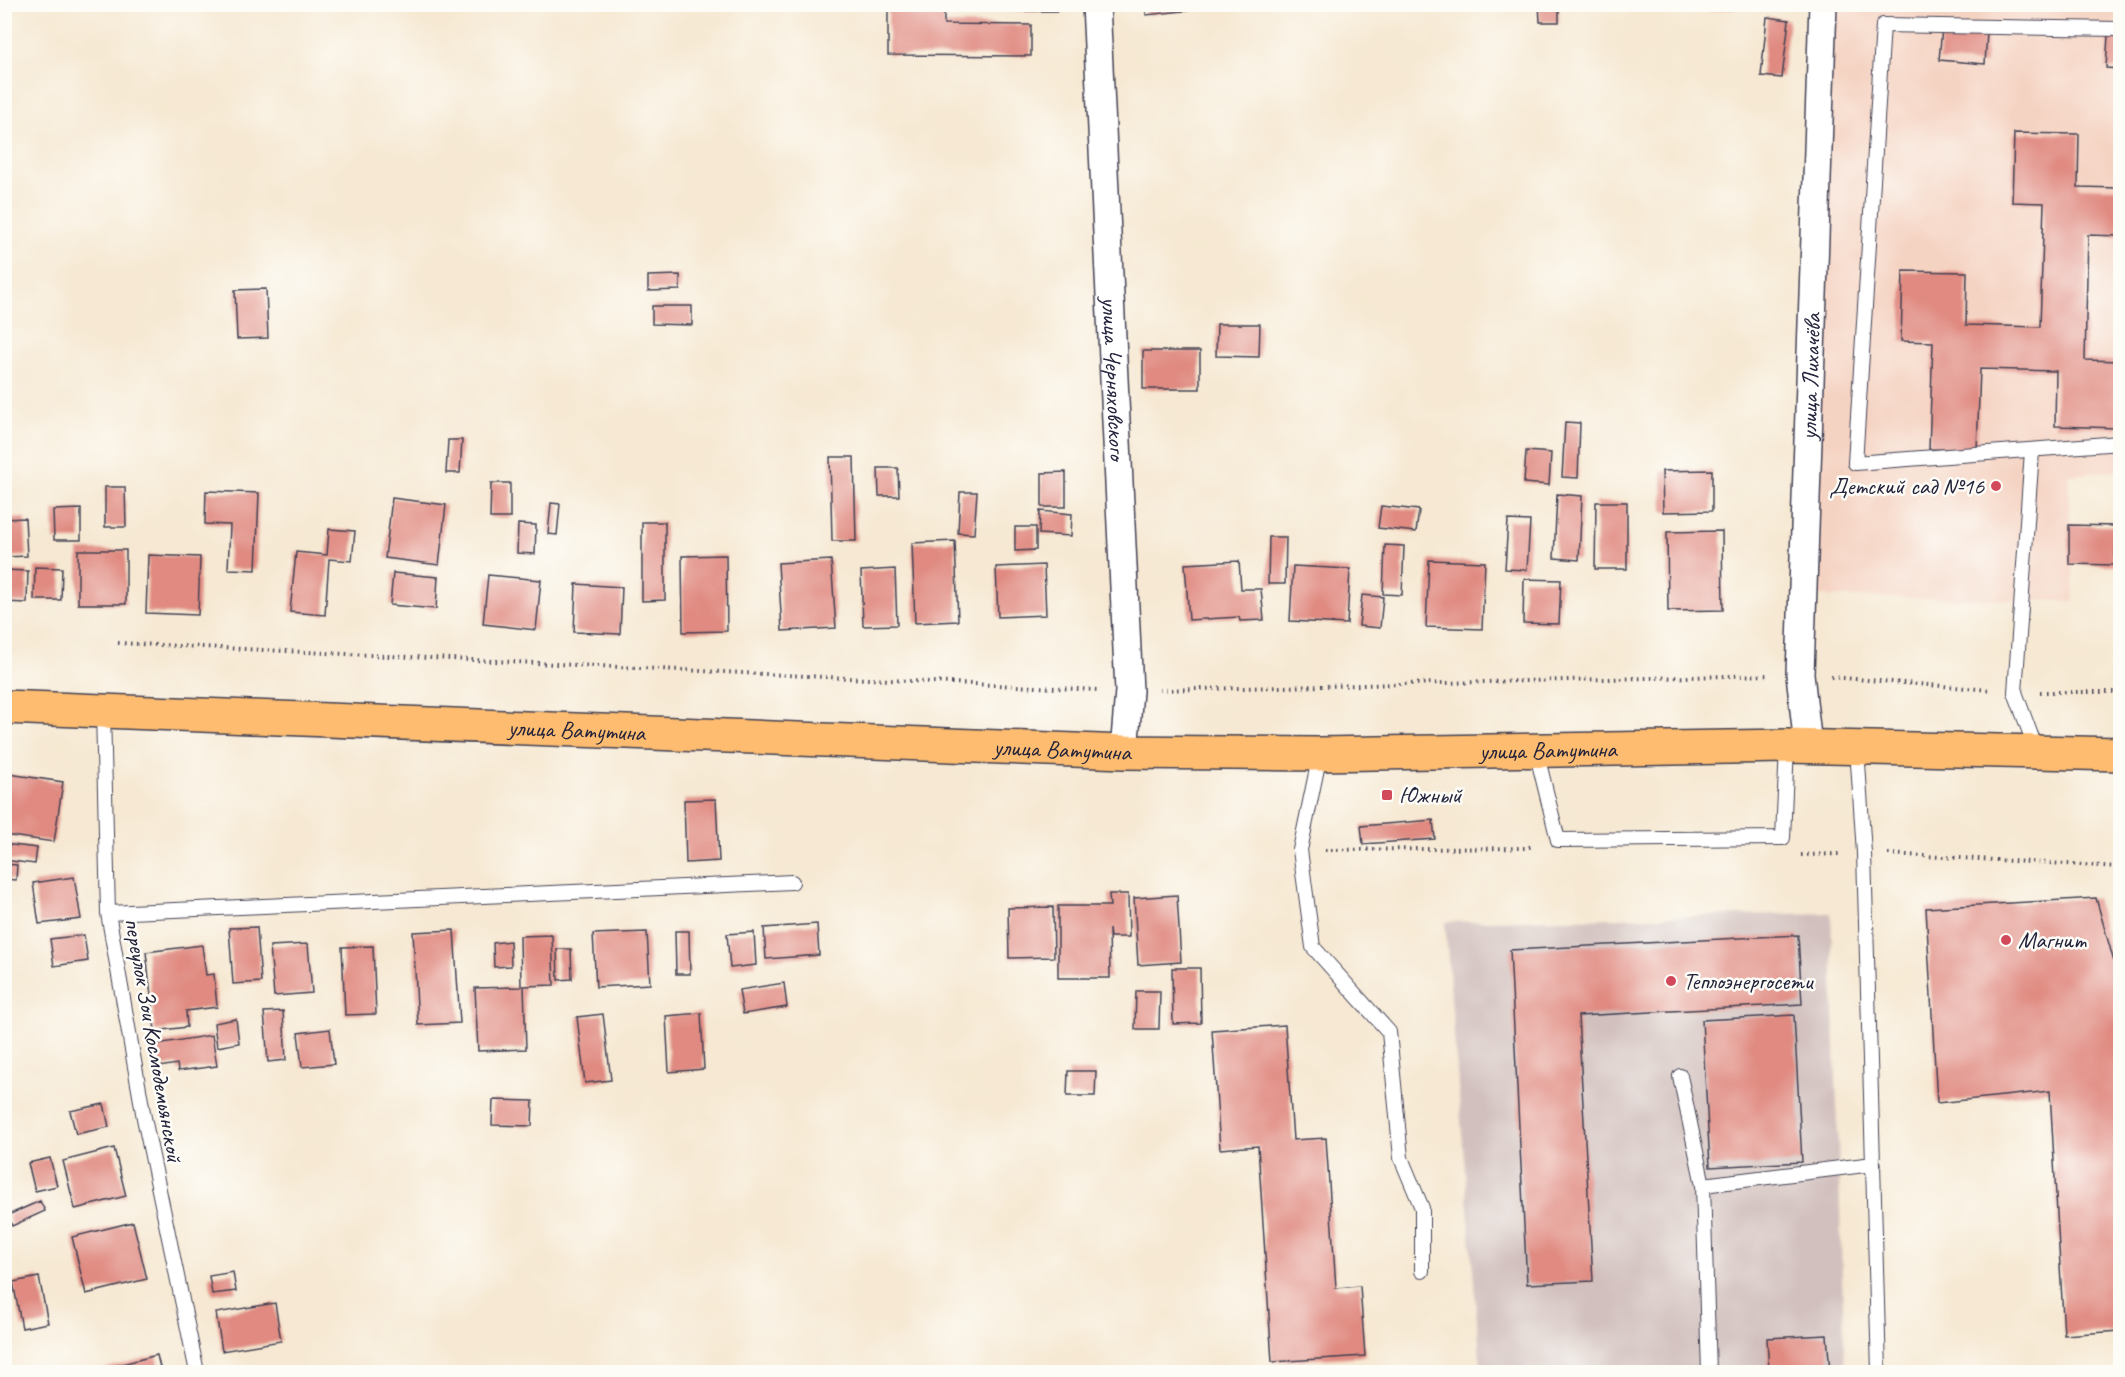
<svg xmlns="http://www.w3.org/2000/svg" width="2125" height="1377" viewBox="0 0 2125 1377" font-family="Caveat,sans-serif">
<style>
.built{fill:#f5d3c2}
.industrial{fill:#d1c0bd}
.building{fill:#e08a81}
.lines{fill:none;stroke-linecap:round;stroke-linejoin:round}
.service-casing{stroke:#424052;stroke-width:16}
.minor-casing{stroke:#424052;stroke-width:30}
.primary-casing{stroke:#424052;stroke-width:36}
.path{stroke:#424052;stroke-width:4;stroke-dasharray:1.5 4.5;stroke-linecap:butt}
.service{stroke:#fff;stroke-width:14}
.minor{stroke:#fff;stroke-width:27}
.primary{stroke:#fdbc6f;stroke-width:33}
.poi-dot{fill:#d1495b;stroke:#fdfcf7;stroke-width:2}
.labels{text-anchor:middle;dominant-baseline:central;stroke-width:5;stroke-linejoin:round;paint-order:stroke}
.street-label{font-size:24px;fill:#22223b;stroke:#fdfcf7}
.poi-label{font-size:24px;fill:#22223b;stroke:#fdfcf7;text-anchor:start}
</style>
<rect width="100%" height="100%" fill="#fdfcf7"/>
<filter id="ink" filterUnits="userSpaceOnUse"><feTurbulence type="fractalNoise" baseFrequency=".0167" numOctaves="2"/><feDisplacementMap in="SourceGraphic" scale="12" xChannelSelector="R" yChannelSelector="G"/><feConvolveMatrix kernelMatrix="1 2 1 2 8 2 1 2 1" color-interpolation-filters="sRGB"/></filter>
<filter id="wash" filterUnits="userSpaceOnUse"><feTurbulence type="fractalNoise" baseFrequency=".008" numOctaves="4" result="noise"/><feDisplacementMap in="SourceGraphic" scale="24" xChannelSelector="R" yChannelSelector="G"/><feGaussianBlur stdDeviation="1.35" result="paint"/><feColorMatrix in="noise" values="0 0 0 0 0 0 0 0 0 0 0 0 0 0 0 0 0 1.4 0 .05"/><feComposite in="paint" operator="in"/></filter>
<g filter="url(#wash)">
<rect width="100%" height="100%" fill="#f6e8d2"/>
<!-- built -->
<path class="built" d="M1833 5H2120V470L2068 475 2074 601 1811 596Z"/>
<!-- industrial -->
<path class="industrial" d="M1831 913 1845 1372H1459L1481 1370 1445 922Z"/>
<g id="blocks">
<!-- building -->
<path class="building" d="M888 4H944V24L1031 25V56L888 55Z
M987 4H1057V11H987Z
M1145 4H1191L1192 10 1146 15Z
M1539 4H1559V22H1540Z
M1708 4H1754V6L1709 11Z
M1767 17 1789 20 1782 78 1761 76Z
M1942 28 1987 32 1985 64 1939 60Z
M2108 35 2120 36V69L2106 68Z
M2014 133 2079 134 2078 187 2120 188V236L2088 235 2085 360 2120 361 2118 428 2055 426 2056 371 1980 369 1977 450 1929 449 1933 342 1901 341 1903 271 1967 272 1966 325 2040 327 2044 203 2012 202Z
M680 275V290L648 291V276Z
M266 289 268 338 237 339 235 290Z
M652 306H692V325L652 324Z
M1217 324H1260L1259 357 1216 356Z
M1143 351H1200V389H1143Z
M1565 422 1580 423 1578 478 1562 477Z
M448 440H462L460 473H446Z
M1526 451 1551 453 1549 485 1524 483Z
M830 457H854L856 541H832Z
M878 468H898L899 496H879Z
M1712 470V511L1663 512 1662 471Z
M1066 472V507H1042V473Z
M491 483H510V518H490Z
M105 487H125L126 527H105Z
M206 491 259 493 256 570 228 569 230 525 205 524Z
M960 492H977L974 534 958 533Z
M1557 494 1582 496 1579 560 1554 558Z
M392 498 446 505 439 565 385 558Z
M1596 502H1627V569H1595Z
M551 503 560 504 557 535 548 534Z
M1381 506 1419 510 1416 532 1378 528Z
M81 509V540H54L53 510Z
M1040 511 1072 514 1071 536 1039 534Z
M25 518 27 556 4 557V519Z
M1508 520 1530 521 1527 570 1505 569Z
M642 522H665V600L642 601Z
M518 524 536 525 535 554 517 553Z
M2069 525 2116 526 2115 565 2069 564Z
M1015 527H1036V550L1015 551Z
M329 529 355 531 352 561 329 559 325 615 290 612 296 552 327 555Z
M1722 531 1723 610 1668 611 1667 532Z
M1269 537H1286L1285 584H1268Z
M955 541 958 621 915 623 912 543Z
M1385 545 1404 546 1402 595 1383 594Z
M78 550H126V604H78Z
M148 555 200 557 198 615 146 613Z
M726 555 727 631 683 632 682 556Z
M831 560 836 628 782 631 778 563Z
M1429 560 1485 562 1482 629 1426 627Z
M1239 561 1241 589H1261L1264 620 1240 621 1239 617 1189 620 1185 564Z
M1044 565 1046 615 998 617 996 567Z
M1293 566 1350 569 1347 624 1290 621Z
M35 567 62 568 61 600H34Z
M895 569 897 625 863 626 861 571Z
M4 570 28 571 27 603 4 602Z
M393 573 438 577 436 609 390 605Z
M488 575 541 580 536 630 483 624Z
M1524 579 1561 580 1559 624 1523 623Z
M576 584 622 587 620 634 574 632Z
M1362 595 1383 597 1380 628 1359 626Z
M9 774 63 782 54 842 4 835V803Z
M716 799 719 861 686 863 684 800Z
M1433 820 1435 839 1363 844 1361 826Z
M4 844 37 848 35 864 4 860Z
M4 864 17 865 16 880 4 879Z
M74 877 81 919 39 924 33 883Z
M1109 894H1128L1129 937H1110L1109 929 1110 978H1058V906H1110Z
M1177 895 1181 962 1138 965 1134 898Z
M2096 898 2120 983V1331L2064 1335 2050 1091 1937 1103 1926 908Z
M1053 907 1054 957 1009 958 1008 908Z
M817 924 819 955 766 959 764 928Z
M257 927 261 982 233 984 229 928Z
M454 930 460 1023 418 1025 413 932Z
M675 931H689L690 974H676Z
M647 932 650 984 596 987 593 934Z
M754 932 756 965 730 968 727 934Z
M84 935 88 961 54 966 50 939Z
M552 935 554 985 524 986 526 1049 478 1051 475 988 521 987 520 936Z
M1798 935 1802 1004 1578 1016 1593 1281 1527 1284 1510 950Z
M510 941 511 966 494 967 493 943Z
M308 944 312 993 274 996 270 946Z
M202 945 206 975 214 974 217 1007 186 1011 187 1027 155 1031 146 952Z
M373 946 376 1014 345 1015 342 947Z
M557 949H571L572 979 558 980Z
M1172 968H1200L1201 1023 1173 1024Z
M784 983 787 1007 743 1014 739 990Z
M1136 991H1160L1159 1029H1135Z
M283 1011 286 1060 268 1062 264 1012Z
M701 1013 704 1069 669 1072 666 1016Z
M603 1014 611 1080 585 1083 577 1017Z
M1794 1015 1802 1162 1710 1167 1702 1020Z
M236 1019 239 1043 217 1047 214 1023Z
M1285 1025 1293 1140 1326 1138 1336 1288 1360 1286 1365 1356 1272 1362 1258 1146 1220 1149 1212 1030Z
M330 1029 334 1064 302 1067 298 1033Z
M212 1035 217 1066 178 1071 177 1064 153 1068 150 1045Z
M1068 1071H1096L1095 1096H1067Z
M493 1100 533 1101 532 1126 492 1125Z
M104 1104 109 1127 76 1134 70 1111Z
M114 1148 126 1196 75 1209 63 1161Z
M50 1158 57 1186 35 1191 28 1163Z
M40 1201 45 1211 12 1226 8 1215Z
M133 1222 147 1279 86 1294 72 1237Z
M233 1272 236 1291 212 1294 209 1276Z
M39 1277 48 1323 22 1328 13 1282Z
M275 1303 281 1341 222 1351 216 1313Z
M1827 1335 1830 1372H1769L1767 1338Z
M157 1355 161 1372H103V1369Z"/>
</g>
</g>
<g filter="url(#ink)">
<use href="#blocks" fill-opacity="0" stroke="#424052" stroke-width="1.5"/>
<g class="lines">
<defs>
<path id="service" d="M2120 29 1883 25 1855 463 2120 443
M2032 451 2015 692 2037 752
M103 711 108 913 144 1118 197 1372
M1857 748 1864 853 1879 1372
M1536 751 1558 840 1783 838 1787 746
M1320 754 1300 850 1313 947 1389 1032 1401 1158 1422 1208V1271
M108 913 792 882
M1680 1076 1703 1185 1709 1372
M1703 1185 1873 1164"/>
<g id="minor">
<path id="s1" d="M1096 4 1129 691 1124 752"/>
<path id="s2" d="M1808 746 1800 674 1823 4"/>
</g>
<g id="primary">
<path id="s3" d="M4 707 1124 752 1320 754 1787 746 2120 754"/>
</g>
</defs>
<!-- service casing -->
<use href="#service" class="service-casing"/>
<!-- minor casing -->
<use href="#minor" class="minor-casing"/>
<!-- primary casing -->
<use href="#primary" class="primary-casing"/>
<!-- path -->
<path class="path" d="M118 643 1098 690
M1831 677 1991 690
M1159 690 1770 675
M2040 692H2120
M1325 850 1525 848 1534 846
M1888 854 2120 867
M1801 855 1841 854"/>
<!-- service -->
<use href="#service" class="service"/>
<!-- minor -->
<use href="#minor" class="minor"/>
<!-- primary -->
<use href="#primary" class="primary"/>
</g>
</g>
<!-- markers -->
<g class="poi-dot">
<circle cx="1996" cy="486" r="6"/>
<rect x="1381" y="789" width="12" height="12" rx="3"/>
<circle cx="2006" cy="940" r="6"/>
<circle cx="1671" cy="981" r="6"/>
</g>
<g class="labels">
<!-- street labels -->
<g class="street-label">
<text stroke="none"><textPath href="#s2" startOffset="370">улица Лихачёва</textPath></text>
<text stroke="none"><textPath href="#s1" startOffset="375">улица Черняховского</textPath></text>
<text stroke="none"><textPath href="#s3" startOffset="573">улица Ватутина</textPath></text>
<text stroke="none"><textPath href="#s3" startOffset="1059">улица Ватутина</textPath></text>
<text stroke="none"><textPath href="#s3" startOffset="1545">улица Ватутина</textPath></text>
<text transform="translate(154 1040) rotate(80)">переулок Зои Космодемьянской</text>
</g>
<!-- poi labels -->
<g class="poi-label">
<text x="1984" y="486" text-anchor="end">Детский сад №16</text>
<text x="1399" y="795">Южный</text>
<text x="2018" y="940">Магнит</text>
<text x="1683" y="981">Теплоэнергосети</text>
</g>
</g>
<!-- margin -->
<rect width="2125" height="1377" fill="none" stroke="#fdfcf7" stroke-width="24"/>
</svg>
